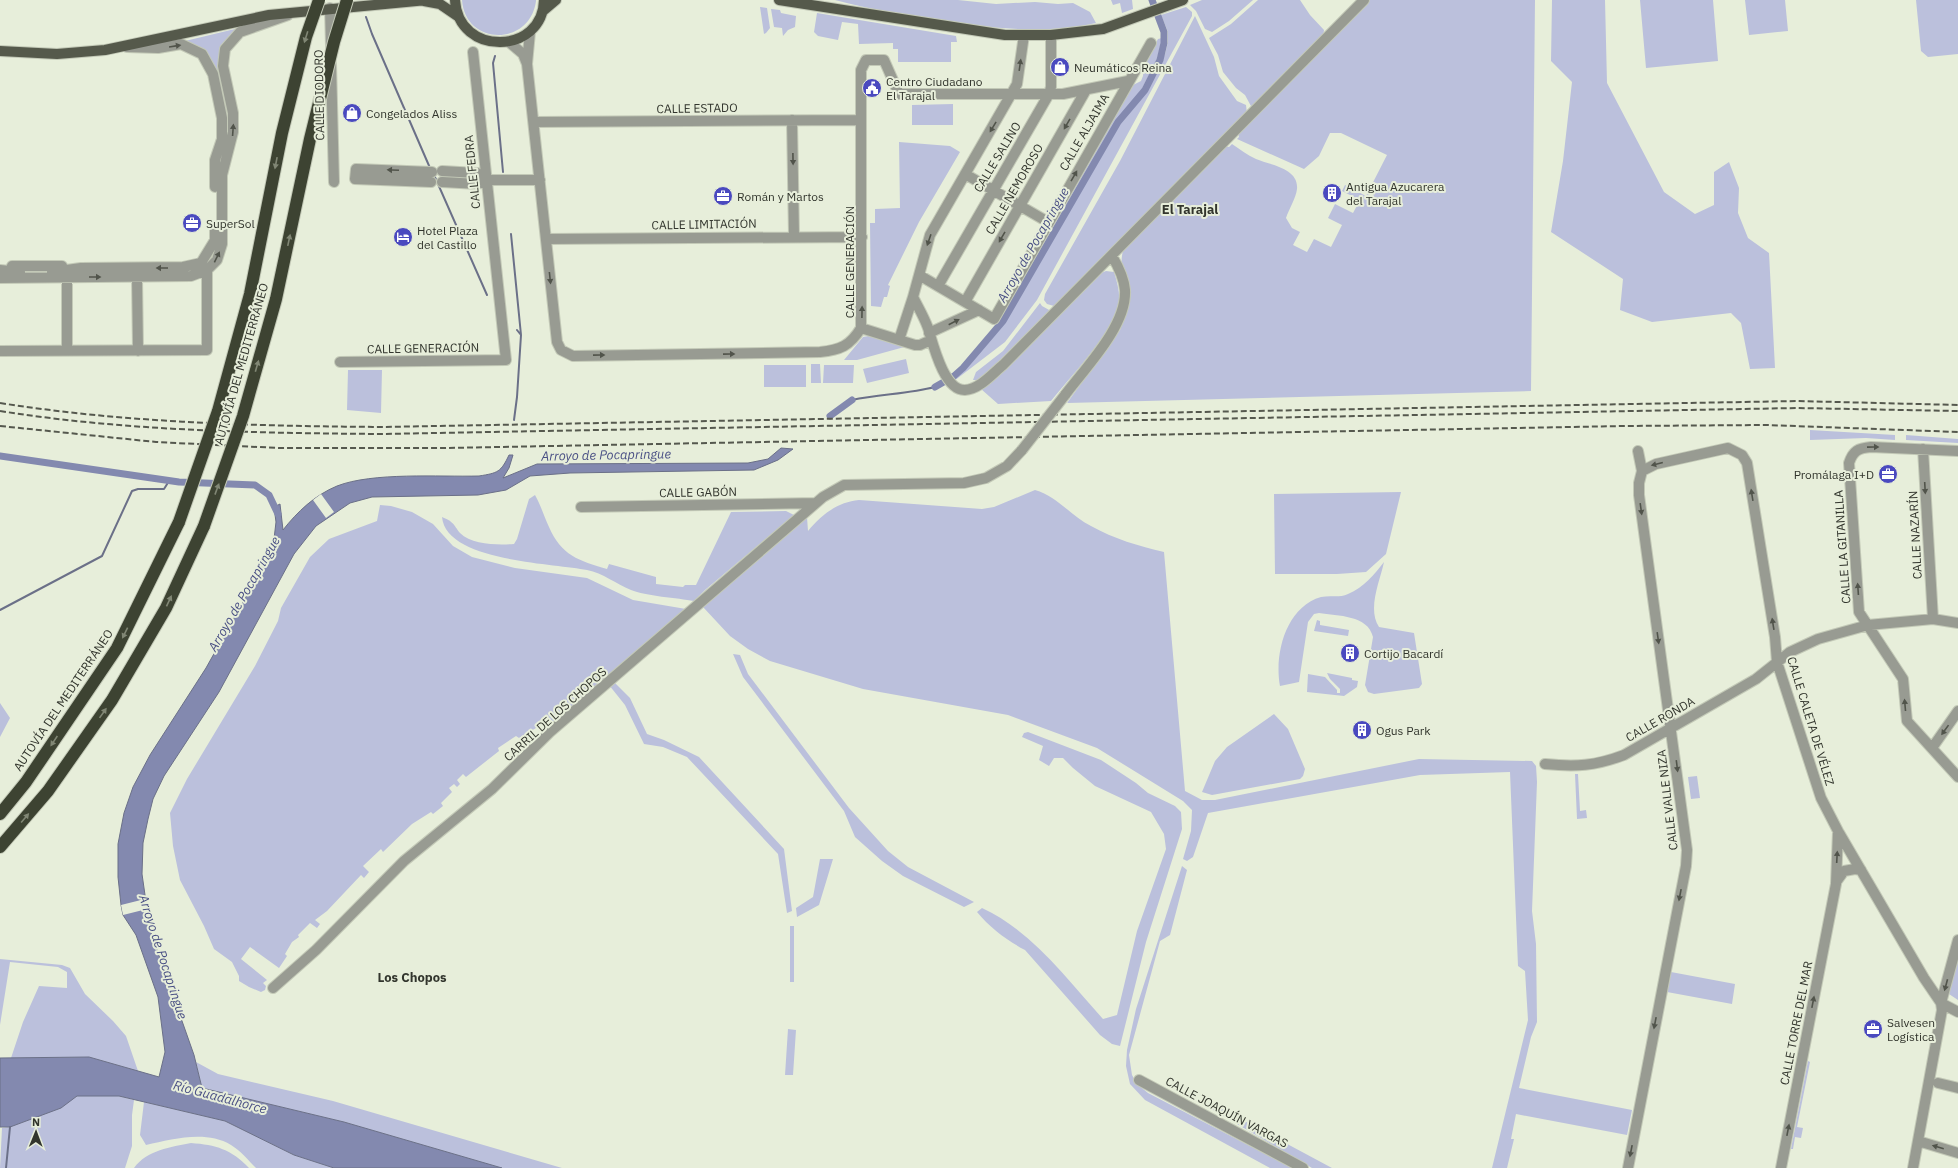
<svg xmlns="http://www.w3.org/2000/svg" width="1958" height="1168" viewBox="0 0 1958 1168" font-family="'IBM Plex Sans',sans-serif">
<style>
.green{fill:#bbc0dc}
.water{fill:#8389af;stroke:#6b7088}
.pier{fill:#e7eeda}
.lines{fill:none;stroke-linecap:round;stroke-linejoin:round}
.stream{stroke:#6b7088;stroke-width:2}
.canal{stroke:#8389af;stroke-width:7}
.minor-casing{stroke:#c3c9b7;stroke-width:12}
.major-casing{stroke:#c3c9b7;stroke-width:12}
.highway-casing{stroke:#c3c9b7;stroke-width:14}
.minor{stroke:#989b92;stroke-width:10}
.major{stroke:#55594b;stroke-width:10}
.highway{stroke:#3d4332;stroke-width:12}
.rail{stroke:#55584e;stroke-width:2;stroke-dasharray:6 3;stroke-linecap:butt}
.minor-bridge-casing{stroke:#c3c9b7;stroke-width:12;stroke-linecap:butt}
.highway-bridge-casing{stroke:#c3c9b7;stroke-width:14;stroke-linecap:butt}
.minor-bridge{stroke:#989b92;stroke-width:10}
.highway-bridge{stroke:#3d4332;stroke-width:12}
.oneway{fill:#818775}
.oneway2{fill:#51544b}
.labels{text-anchor:middle;dominant-baseline:central;stroke-width:4;stroke-linejoin:round;paint-order:stroke}
.poi-label{font-size:12px;fill:#32352d;stroke:#e7eeda;text-anchor:start}
.street-label{font-size:12px;fill:#32352d;stroke:#e7eeda}
.neighbourhood-label{font-size:13px;font-weight:bold;fill:#32352d;stroke:#e7eeda}
.water-label{font-size:13px;font-style:italic;fill:#494f84;stroke:#e7eeda}
</style>
<rect width="100%" height="100%" fill="#e7eeda"/>
<!-- green -->
<path class="green" d="M462 0H536V1C530 47 465 46 462 0Z
M835 0H958L996 4 1035 2 1058 4 1073 3 1090 12 1096 23C1044 35 991 28 939 20 904 15 869 9 835 0Z
M1111 0H1132L1133 9 1122 13 1120 3 1113 5Z
M1202 0H1253L1229 21 1212 32 1205 29 1196 11 1190 5Z
M1258 0H1300L1310 15 1324 30 1323 37 1252 108 1245 95 1236 88 1223 72 1218 55 1209 38 1231 24Z
M1369 0H1535L1531 391 1067 403 1120 330C1123 322 1128 312 1128 303 1127 282 1117 269 1124 247L1225 146 1229 147 1232 144C1240 149 1247 155 1256 159 1270 165 1299 168 1297 189 1296 198 1289 209 1286 218L1292 228 1300 232 1293 245 1307 252 1314 239 1331 247 1342 225 1328 218 1335 204 1353 213 1360 200 1342 191 1345 185 1366 196 1387 155 1341 133H1330L1319 156 1304 169 1237 139 1239 137 1238 133Z
M1552 0H1605L1607 83 1664 192 1695 214 1714 205V172L1729 162 1739 188 1738 213 1748 238 1769 253 1775 368 1750 369 1741 323 1731 313 1652 322 1620 310 1623 279 1551 232 1563 161 1572 82 1551 61Z
M1640 0H1713L1718 61 1646 68Z
M1745 0H1785L1788 31 1749 35Z
M1916 0H1958V54L1928 57 1921 51Z
M760 7 767 8 770 28 766 33 764 34Z
M1186 7 1192 12V16L1037 300 1005 342 954 381 953 379 967 368 1007 319 1119 124 1147 90 1165 54 1168 42V32L1161 15Z
M771 9 780 10 781 13 796 16 795 27 788 30 783 36 782 28 774 27Z
M817 13 956 36 957 42H951V62H898V49H893V43L859 44 858 24 842 22 838 40 818 36 814 32Z
M1195 16 1214 57 1219 76 1237 101 1246 105 1247 114 1054 306 1047 304 1044 300 1045 294 1120 161Z
M239 28 223 45 230 118 229 121 226 119 201 48 185 41Z
M1162 38 1157 59 1142 89 1116 121 1001 319 998 316 1133 85 1141 81 1143 76 1144 65 1158 39Z
M953 104V125H912V105Z
M899 142 950 146 960 152 919 222 888 285 890 286 887 297H884L881 307 871 306 870 223H875V209L900 208Z
M1106 271 1114 272C1118 285 1121 296 1118 309 1113 331 1067 381 1051 401L998 404 981 389 1099 274Z
M1040 303 1042 306 1051 311 990 373 979 380H973L976 372 1003 351Z
M874 335 908 346 857 360H844L863 337Z
M906 359 909 373 867 383 863 369Z
M811 364H820L821 383H811Z
M764 365H806V387H764Z
M824 365H854L853 383H823Z
M348 370H382L381 413 347 410Z
M1810 430 1895 435V440L1866 438 1810 440Z
M1906 435 1958 439V443L1906 440Z
M1035 490C1057 496 1071 516 1091 526 1114 539 1139 546 1164 552L1185 791 1202 800H1215L1419 759 1532 761 1536 766 1537 782 1532 911 1536 944 1537 1022 1531 1037 1519 1088 1632 1110 1627 1135 1516 1114 1511 1139H1514L1507 1168H1492L1528 1020 1525 971 1518 966 1510 772 1420 775 1208 813 1193 857 1187 861 1183 859 1191 831 1192 810 1183 801 1097 748 1008 715 863 689 770 661 748 649 730 636 703 607 807 517 808 531C822 514 838 502 859 500L982 509 994 507Z
M1401 492 1386 554 1366 572 1337 574H1275L1274 494Z
M535 495C541 506 544 516 549 527 561 555 579 561 607 569L609 564 656 577V584L683 587 685 585H696L731 512 786 511 794 515 705 590 694 601C678 598 645 596 631 590 616 584 603 573 587 570 554 563 446 562 442 517 454 522 453 524 460 533 472 545 498 545 514 544L517 539 529 499Z
M380 505 391 506 412 512 433 524 453 546 472 557 515 568 587 578 633 600 686 609 554 725 544 723 537 725 536 728 519 738 516 736 498 748 499 751 466 777 463 774 457 780 460 784 457 787 454 784 449 788 452 792 441 803 443 806 433 814 431 812 412 824 383 852 381 849 363 866 369 872 364 878 361 875 327 911 315 920 320 924 317 928 310 923 298 935 299 937 292 942 285 954 287 956 279 968 250 947 241 959 267 980 263 983 266 986 265 990 261 992 249 987 239 981V976L232 962 214 949 204 926 180 880 173 846 170 813 187 779 255 666 278 621 281 608 310 557 329 539 377 521Z
M1384 562C1380 581 1367 609 1379 627L1414 633 1422 684 1419 688 1374 694 1368 692 1365 685 1373 637C1368 615 1338 616 1319 613L1314 614 1308 622 1299 682 1280 686C1274 654 1286 607 1321 597 1330 595 1340 598 1348 594 1364 587 1374 575 1384 562Z
M1317 620 1320 621V625L1349 630 1348 636 1314 631Z
M733 654 740 655 748 674 849 808 888 851 908 867 974 902 964 907 903 876 882 861 855 837 844 811 743 677Z
M1327 673 1352 678V680L1358 681 1357 687 1344 696 1307 692 1308 674 1325 677 1337 690V693H1340V689L1330 679Z
M613 681 630 698 647 734 664 740 699 757 784 849 792 911 787 913 778 854 687 757 663 747 644 744 625 705 609 685Z
M0 703 10 718 0 737Z
M1274 714 1288 729 1305 769 1303 776 1300 779 1212 795 1202 792 1215 761 1227 747Z
M1028 732 1101 760 1136 783 1148 793 1175 806 1181 812 1182 829 1146 942 1120 1046 1112 1044 1100 1035 1025 950C1008 941 990 928 977 912L982 908C1032 931 1067 979 1103 1019L1117 1015 1137 931 1166 849 1164 834 1151 812 1095 786 1073 768 1063 758H1054L1049 766 1039 760 1043 746 1022 737 1024 733Z
M1575 774H1578L1580 811 1586 810 1587 818 1577 819Z
M1697 776 1700 798 1691 799 1688 777Z
M820 859H833L819 905 797 917 796 908 813 897Z
M1182 866 1187 870 1170 935 1160 941 1129 1055 1132 1075 1137 1084 1148 1093 1292 1168H1270L1145 1100 1130 1084 1126 1066 1127 1050 1136 1009Z
M790 926H794V982H790Z
M0 959 62 965 70 968 85 994 113 1021 126 1036 138 1071 89 1057 11 1058 23 1022 39 986 67 988V972L58 967 10 962 0 1025Z
M1958 959V1000L1949 994Z
M1671 972 1735 984 1732 1004 1667 992Z
M788 1029 796 1030 793 1075H785Z
M1808 1061 1810 1062 1797 1127 1803 1128 1801 1138 1795 1137 1793 1149H1791Z
M196 1062 218 1074 333 1101 562 1168H502L344 1122 202 1088Z
M77 1096H119L134 1100 132 1115V1146L125 1168H0L2 1128 10 1127 60 1108Z
M144 1102 225 1121 294 1155 334 1168H256C248 1160 241 1151 231 1145 206 1130 173 1139 146 1145L140 1135Z
M1209 1102 1332 1168H1312L1208 1107Z
M191 1143C216 1145 231 1149 249 1168H134C147 1150 171 1147 191 1143Z"/>
<!-- water -->
<path class="water" d="M781 448 793 449 778 460 754 470 570 473 530 476 506 490 478 495 372 497 350 503 316 526 294 554 219 692 164 776 153 799 148 819 143 843 142 874 150 930 194 1055 202 1088 344 1122 502 1168H334L294 1155 225 1121 119 1096H77L61 1108 10 1127H0V1058L89 1057 159 1077 165 1052 158 997 136 935 123 915 121 905 118 877V844L124 813 133 787 150 755 206 668 249 591 274 539 276 522 274 507 280 504 283 530C297 512 315 495 337 486 373 472 439 477 479 476 498 473 501 472 509 455H513L509 468 503 478 537 464 748 463 768 459Z"/>
<!-- pier -->
<path class="pier" d="M321 494 334 512 326 518 313 500Z
M145 899 147 909 123 915 121 905Z"/>
<g class="lines">
<!-- stream -->
<path class="stream" d="M366 17 372 34 430 168
M495 56 493 63 503 172
M434 175 487 295
M511 234 521 335
M852 400C879 394 908 394 935 387
M514 420 517 397 521 335 517 330
M0 610 102 556 132 491 138 489H164L169 481
M6 1168 10 1127"/>
<!-- canal -->
<path class="canal" d="M935 387 954 376 963 368 1003 321 1118 122 1145 90 1160 60 1164 43V32L1152 0
M830 416 852 400
M0 456 179 482 255 485 269 495 278 514"/>
<defs>
<path id="minor" d="M330 8 331 46
M530 32 527 64 557 342 561 350 573 356 820 352C840 350 850 346 861 328V70L866 60H884L899 94H1063L1128 81
M1024 35 1017 84 930 235 913 297C918 307 924 317 928 328 933 344 944 391 965 390 980 389 993 373 1003 365L1364 0
M509 42 523 54 527 64
M127 47 158 48 181 44 202 54 213 74 222 118V139L215 160V187
M331 64 334 182
M792 120 794 236
M534 122 861 120
M442 171 477 173 486 180 478 184 442 182
M965 174 1048 222
M486 180H540
M431 182 355 179 356 169 432 172
M546 239 862 237
M12 266H62
M0 270 20 272
M52 272 81 268 183 267 201 263 215 240V227
M919 275 994 319 1151 43
M137 277 138 351
M0 278 191 276 207 270 217 260 222 244V175L233 132V113L223 66 225 49 240 32 288 15
M938 286 1049 94 1051 87V35
M965 302 1086 90
M861 328 915 345H920L931 340
M929 333 979 310
M899 340 913 297
M0 351 207 350V270
M67 351V278
M340 362 506 360 473 52
M1065 395C1085 368 1127 326 1125 290 1124 279 1118 266 1112 256
M1923 449 1933 619
M1958 451 1871 447C1858 448 1853 451 1849 463L1859 612 1903 679 1907 721 1958 777
M1642 471 1656 464 1728 448 1742 455 1747 463 1775 637 1777 662 1821 798 1838 831 1924 978 1941 1003 1958 1012
M581 507 816 503
M1932 748 1958 711
M1545 764C1576 767 1595 766 1624 755L1756 679 1790 652 1818 639 1868 625 1933 619 1958 623
M1836 882 1844 871 1855 869 1861 870
M273 988 316 950 404 861 492 789 550 732 823 497 844 485 964 483 986 478 1007 466 1022 450
M1139 1080 1303 1168
M1938 1083 1958 1088
M1918 1141 1958 1153
M1628 1168 1686 866 1687 850 1639 495V483L1642 471 1638 451
M1781 1168 1836 884 1838 831
M1913 1168 1942 1010 1941 1003 1958 940"/>
<path id="major" d="M455 0C458 57 543 55 544 0
M779 0 1005 35H1051L1103 29 1183 0
M424 1 440 4 459 17
M543 11 556 0
M0 51 57 54 105 50 269 15 427 0"/>
<path id="highway" d="M0 814 26 782 117 648 179 522
M0 847 48 791 112 700 166 608 204 526"/>
</defs>
<!-- minor casing -->
<use href="#minor" class="minor-casing"/>
<!-- major casing -->
<use href="#major" class="major-casing"/>
<!-- highway casing -->
<use href="#highway" class="highway-casing"/>
<!-- minor -->
<use href="#minor" class="minor"/>
<!-- major -->
<use href="#major" class="major"/>
<!-- highway -->
<use href="#highway" class="highway"/>
<!-- rail -->
<path class="rail" d="M0 403C127 423 255 426 383 427L1797 401 1958 405
M0 411C126 431 254 433 381 434L1797 408 1958 411
M0 426 156 442 279 448H446L708 443 1623 426 1767 425 1958 432"/>
<defs>
<path id="minor-bridge" d="M1022 450 1065 395"/>
<path id="highway-bridge" d="M179 522 218 411 250 294 282 133 306 37 319 0
M204 526 243 416 276 299 310 139 334 42 347 0"/>
</defs>
<!-- minor-bridge casing -->
<use href="#minor-bridge" class="minor-bridge-casing"/>
<!-- highway-bridge casing -->
<use href="#highway-bridge" class="highway-bridge-casing"/>
<!-- minor-bridge -->
<use href="#minor-bridge" class="minor-bridge"/>
<!-- highway-bridge -->
<use href="#highway-bridge" class="highway-bridge"/>
</g>
<!-- one-way arrows -->
<defs><path id="oneway-solid" d="M-6-.8H1V-3.2L6.5 0L1 3.2V.8H-6Z"/></defs>
<g class="oneway">
<use href="#oneway-solid" transform="translate(306 37) rotate(107)"/>
<use href="#oneway-solid" transform="translate(276 163) rotate(101)"/>
<use href="#oneway-solid" transform="translate(289 240) rotate(-78)"/>
<use href="#oneway-solid" transform="translate(257 366) rotate(-74)"/>
<use href="#oneway-solid" transform="translate(217 489) rotate(-70)"/>
<use href="#oneway-solid" transform="translate(169 601) rotate(-65)"/>
<use href="#oneway-solid" transform="translate(125 633) rotate(116)"/>
<use href="#oneway-solid" transform="translate(103 713) rotate(-55)"/>
<use href="#oneway-solid" transform="translate(54 741) rotate(124)"/>
<use href="#oneway-solid" transform="translate(25 818) rotate(-50)"/>
</g>
<g class="oneway2">
<use href="#oneway-solid" transform="translate(175 46) rotate(-9)"/>
<use href="#oneway-solid" transform="translate(1020 65) rotate(-82)"/>
<use href="#oneway-solid" transform="translate(1067 124) rotate(120)"/>
<use href="#oneway-solid" transform="translate(993 127) rotate(121)"/>
<use href="#oneway-solid" transform="translate(233 130) rotate(-86)"/>
<use href="#oneway-solid" transform="translate(793 159) rotate(89)"/>
<use href="#oneway-solid" transform="translate(393 170) rotate(-178)"/>
<use href="#oneway-solid" transform="translate(1074 176) rotate(-60)"/>
<use href="#oneway-solid" transform="translate(1002 237) rotate(120)"/>
<use href="#oneway-solid" transform="translate(929 240) rotate(109)"/>
<use href="#oneway-solid" transform="translate(217 257) rotate(-64)"/>
<use href="#oneway-solid" transform="translate(162 268) rotate(180)"/>
<use href="#oneway-solid" transform="translate(95 277)"/>
<use href="#oneway-solid" transform="translate(550 278) rotate(84)"/>
<use href="#oneway-solid" transform="translate(862 312) rotate(-89)"/>
<use href="#oneway-solid" transform="translate(954 322) rotate(-27)"/>
<use href="#oneway-solid" transform="translate(729 354) rotate(-1)"/>
<use href="#oneway-solid" transform="translate(599 355) rotate(-1)"/>
<use href="#oneway-solid" transform="translate(1873 447) rotate(-1)"/>
<use href="#oneway-solid" transform="translate(1657 464) rotate(166)"/>
<use href="#oneway-solid" transform="translate(1925 488) rotate(87)"/>
<use href="#oneway-solid" transform="translate(1752 495) rotate(-99)"/>
<use href="#oneway-solid" transform="translate(1641 509) rotate(82)"/>
<use href="#oneway-solid" transform="translate(1858 589) rotate(-94)"/>
<use href="#oneway-solid" transform="translate(1773 624) rotate(-99)"/>
<use href="#oneway-solid" transform="translate(1658 638) rotate(82)"/>
<use href="#oneway-solid" transform="translate(1905 705) rotate(-95)"/>
<use href="#oneway-solid" transform="translate(1945 730) rotate(126)"/>
<use href="#oneway-solid" transform="translate(1677 766) rotate(83)"/>
<use href="#oneway-solid" transform="translate(1837 857) rotate(-87)"/>
<use href="#oneway-solid" transform="translate(1680 895) rotate(101)"/>
<use href="#oneway-solid" transform="translate(1946 985) rotate(105)"/>
<use href="#oneway-solid" transform="translate(1813 1002) rotate(-79)"/>
<use href="#oneway-solid" transform="translate(1655 1023) rotate(101)"/>
<use href="#oneway-solid" transform="translate(1788 1130) rotate(-79)"/>
<use href="#oneway-solid" transform="translate(1938 1147) rotate(-164)"/>
<use href="#oneway-solid" transform="translate(1631 1151) rotate(101)"/>
</g>
<!-- icons -->
<defs>
<symbol id="shop-disc" viewBox="-11 -11 22 22"><circle r="9.5" fill="#4a49bf" stroke="#e7eeda"/><path d="M-5-2.5h2.3a2.7 3.5 0 0 1 5.4 0H5L5.5 6h-11ZM-1.5-2.5h3a1.5 2.3 0 0 0-3 0Z" fill="#fff"/></symbol>
<symbol id="civic-disc" viewBox="-11 -11 22 22"><circle r="9.5" fill="#4a49bf" stroke="#e7eeda"/><path d="M-.6-6.5H3V-4.5H.6V-3L4-1V1h2V6H-6V1h2V-1L-.6-3ZM-1.2 2.5V6h2.4V2.5Z" fill="#fff"/></symbol>
<symbol id="building-disc" viewBox="-11 -11 22 22"><circle r="9.5" fill="#4a49bf" stroke="#e7eeda"/><path d="M-4-6H4V6H1V3H-1V6H-4ZM-2.5-4.3h1.7v1.8h-1.7ZM.8-4.3h1.7v1.8H.8ZM-2.5-1h1.7V.8h-1.7ZM.8-1h1.7V.8H.8Z" fill="#fff"/></symbol>
<symbol id="office-disc" viewBox="-11 -11 22 22"><circle r="9.5" fill="#4a49bf" stroke="#e7eeda"/><path d="M-6-3h4V-5.5h4V-3h4V5H-6ZM-1-4.5V-3h2v-1.5ZM-6 0V1H6V0Z" fill="#fff"/></symbol>
<symbol id="hotel-disc" viewBox="-11 -11 22 22"><circle r="9.5" fill="#4a49bf" stroke="#e7eeda"/><path d="M-6-4.5h1.5V1H6V5H4.5V3h-9V5H-6ZM-4 0a1.8 1.8 0 1 1 3.6 0ZM.5 0V-2.5h3Q6-2.5 6 0Z" fill="#fff"/></symbol>
</defs>
<g fill-rule="evenodd">
<use href="#shop-disc" x="1049" y="56" width="22" height="22"/>
<use href="#civic-disc" x="861" y="77" width="22" height="22"/>
<use href="#shop-disc" x="341" y="102" width="22" height="22"/>
<use href="#building-disc" x="1321" y="182" width="22" height="22"/>
<use href="#office-disc" x="712" y="185" width="22" height="22"/>
<use href="#office-disc" x="181" y="212" width="22" height="22"/>
<use href="#hotel-disc" x="392" y="226" width="22" height="22"/>
<use href="#office-disc" x="1877" y="463" width="22" height="22"/>
<use href="#building-disc" x="1339" y="642" width="22" height="22"/>
<use href="#building-disc" x="1351" y="719" width="22" height="22"/>
<use href="#office-disc" x="1862" y="1018" width="22" height="22"/>
</g>
<g class="labels">
<!-- poi labels -->
<g class="poi-label">
<text x="1074" y="67">Neumáticos Reina</text>
<text x="886" y="81">Centro Ciudadano<tspan x="886" dy="14">El Tarajal</tspan></text>
<text x="366" y="113">Congelados Aliss</text>
<text x="1346" y="186">Antigua Azucarera<tspan x="1346" dy="14">del Tarajal</tspan></text>
<text x="737" y="196">Román y Martos</text>
<text x="206" y="223">SuperSol</text>
<text x="417" y="230">Hotel Plaza<tspan x="417" dy="14">del Castillo</tspan></text>
<text x="1874" y="474" text-anchor="end">Promálaga I+D</text>
<text x="1364" y="653">Cortijo Bacardí</text>
<text x="1376" y="730">Ogus Park</text>
<text x="1887" y="1022">Salvesen<tspan x="1887" dy="14">Logística</tspan></text>
</g>
<!-- street labels -->
<g class="street-label">
<text transform="translate(319 95) rotate(-91)">CALLE DIODORO</text>
<text transform="translate(697 108) rotate(-1)">CALLE ESTADO</text>
<text transform="translate(1084 132) rotate(-60)">CALLE ALJAIMA</text>
<text transform="translate(997 157) rotate(-59)">CALLE SALINO</text>
<text transform="translate(472 172) rotate(-96)">CALLE FEDRA</text>
<text transform="translate(1014 189) rotate(-60)">CALLE NEMOROSO</text>
<text transform="translate(704 224) rotate(-1)">CALLE LIMITACIÓN</text>
<text transform="translate(849 262) rotate(-90)">CALLE GENERACIÓN</text>
<text transform="translate(423 348) rotate(-1)">CALLE GENERACIÓN</text>
<text transform="translate(241 364) rotate(-74)">AUTOVÍA DEL MEDITERRÁNEO</text>
<text transform="translate(698 492) rotate(-1)">CALLE GABÓN</text>
<text transform="translate(1915 535) rotate(-93)">CALLE NAZARÍN</text>
<text transform="translate(1842 547) rotate(-94)">CALLE LA GITANILLA</text>
<text transform="translate(63 700) rotate(-56)">AUTOVÍA DEL MEDITERRÁNEO</text>
<text transform="translate(555 714) rotate(-42)">CARRIL DE LOS CHOPOS</text>
<text transform="translate(1660 719) rotate(-30)">CALLE RONDA</text>
<text transform="translate(1811 721) rotate(73)">CALLE CALETA DE VÉLEZ</text>
<text transform="translate(1667 800) rotate(-97)">CALLE VALLE NIZA</text>
<text transform="translate(1796 1023) rotate(-79)">CALLE TORRE DEL MAR</text>
<text transform="translate(1227 1112) rotate(28)">CALLE JOAQUÍN VARGAS</text>
</g>
<!-- neighbourhood labels -->
<g class="neighbourhood-label">
<text x="1190" y="209">El Tarajal</text>
<text x="412" y="977">Los Chopos</text>
</g>
<!-- water labels -->
<g class="water-label">
<text transform="translate(1033 245) rotate(-60)">Arroyo de Pocapringue</text>
<text transform="translate(606 455) rotate(-1)">Arroyo de Pocapringue</text>
<text transform="translate(244 594) rotate(-60)">Arroyo de Pocapringue</text>
<text transform="translate(163 957) rotate(72)">Arroyo de Pocapringue</text>
<text transform="translate(220 1097) rotate(15)">Río Guadalhorce</text>
</g>
</g>
<!-- north arrow -->
<g transform="translate(36 1132) rotate(1)" stroke="#e7eeda" stroke-width="3" paint-order="stroke">
<path d="M0-3L7 15L0 10L-7 15Z" fill="#32352d"/>
<text y="-6" font-size="11" font-weight="bold" text-anchor="middle" fill="#32352d">N</text>
</g>
</svg>
